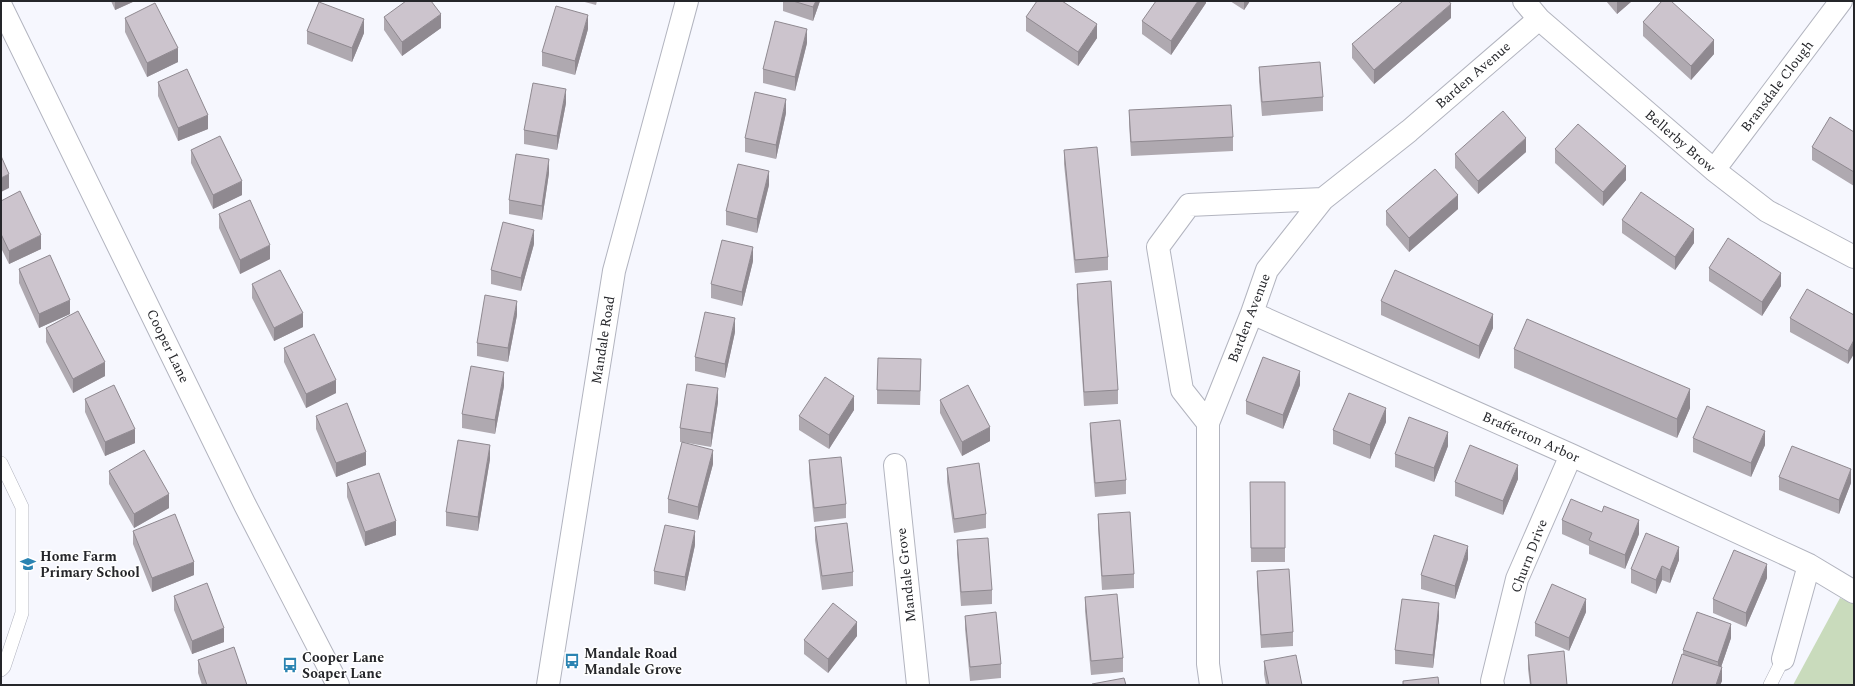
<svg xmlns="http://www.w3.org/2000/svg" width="1855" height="686" viewBox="0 0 1855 686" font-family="Spectral,serif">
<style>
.green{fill:#c9dbbc}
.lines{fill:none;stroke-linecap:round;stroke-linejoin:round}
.lane-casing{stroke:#b2b4bf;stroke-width:14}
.street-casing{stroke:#b2b4bf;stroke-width:24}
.secondary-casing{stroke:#b2b4bf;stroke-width:24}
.lane{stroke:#fff;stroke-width:13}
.street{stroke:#fff;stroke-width:22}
.secondary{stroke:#fff;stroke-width:22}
.wall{fill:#afa9b0}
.shaded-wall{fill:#8f8990}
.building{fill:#ccc4cd;stroke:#8f8990}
.labels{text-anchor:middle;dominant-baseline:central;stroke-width:3;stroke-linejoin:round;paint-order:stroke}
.street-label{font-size:14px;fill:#25262a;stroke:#fff}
.poi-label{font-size:14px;font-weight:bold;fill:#25262a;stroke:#fff;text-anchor:start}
</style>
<rect width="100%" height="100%" fill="#f6f7fe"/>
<!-- green -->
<path class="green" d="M1840 598 1854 604V685H1793Z"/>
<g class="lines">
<defs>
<path id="lane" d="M1 463 22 507V613L4 667 1 670
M1770 685 1783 659"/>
<path id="street" d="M1524 1 1539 19 1714 170 1767 211 1854 257
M1714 170 1841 1
M1252 313 1571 455 1809 565 1854 592
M1208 423 1182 390 1158 247 1189 205 1323 199
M895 465 918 685
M1783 659 1809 565
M548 685 614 271 687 1
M1211 685 1208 664V423L1252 313 1267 270 1323 199 1409 131 1539 19
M1493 685 1492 681 1517 579 1571 455"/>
<path id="secondary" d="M1 6 245 505 338 685"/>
</defs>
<!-- lane casing -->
<use href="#lane" class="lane-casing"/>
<!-- street casing -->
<use href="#street" class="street-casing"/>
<!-- secondary casing -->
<use href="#secondary" class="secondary-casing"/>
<!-- lane -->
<use href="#lane" class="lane"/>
<!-- street -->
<use href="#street" class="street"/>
<!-- secondary -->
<use href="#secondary" class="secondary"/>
</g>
<!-- wall -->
<path class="wall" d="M111 1H135L115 10Z
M581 1H597L596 5Z
M783 1H820L813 21 783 11Z
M1206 1V3L1171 55 1142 34V21Z
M1230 1H1250L1244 10Z
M1606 1H1632L1617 14Z
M384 17 441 28 402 56 384 30Z
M1026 17 1097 38 1078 66 1026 31Z
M125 18 178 62 147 77 125 32Z
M1451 18 1374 84 1352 58V44Z
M1643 22 1714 54 1691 80 1643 36Z
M588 29 575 75 542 66V52Z
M307 31 364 33 352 62 307 44Z
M807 43 795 91 763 83V69Z
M1259 67 1323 97V111L1262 116 1259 81Z
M158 82 208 129 178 141 158 96Z
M566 103 557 150 524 144V130Z
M1129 110 1233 137V151L1131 156 1129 123Z
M786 113 776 159 745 152V138Z
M1854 132V186L1812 160V147Z
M1555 149 1626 180 1603 206 1555 163Z
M191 150 242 195 213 209 191 163Z
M1064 150 1108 257V270L1075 273 1064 164Z
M1526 152 1478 194 1455 168V154Z
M549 173 542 220 509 214V200Z
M769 185 757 233 726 225V211Z
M1 201 41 249 9 264 1 248Z
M1458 209 1409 252 1386 225V211Z
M219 214 270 259 240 274 219 228Z
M1622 220 1694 243 1675 270 1622 233Z
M534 244 521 291 491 284V270Z
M753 261 742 306 711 298V284Z
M1709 268 1781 286 1762 316 1709 281Z
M19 269 70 314 39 328 19 283Z
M252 284 303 327 274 341 252 298Z
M1077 284 1118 390V404L1084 406 1077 298Z
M1381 301 1493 328 1479 359 1381 315Z
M517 315 508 362 477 356V343Z
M1854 315 1848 364 1790 332V318Z
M46 328 105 376 73 393 46 342Z
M735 332 725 378 695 371V357Z
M284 348 336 393 306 408 284 362Z
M1514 349 1690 408 1677 438 1514 368Z
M921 373 920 405 877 404V390Z
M1300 385 1283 429 1246 414V401Z
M504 386 495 434 462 428V414Z
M85 399 135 443 105 456 85 412Z
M940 400 990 441 962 456 940 413Z
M718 402 711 447 682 442 713 464 698 520 668 513V499L682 442H680V428Z
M854 410 829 449 799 430V416Z
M316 416 366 465 336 477 316 429Z
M1386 422 1370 459 1333 444V430Z
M1090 423 1126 480V494L1095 497 1090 436Z
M1693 438 1765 445 1751 477 1693 452Z
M1448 446 1434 482 1395 467V454Z
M490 459 478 531 446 526V512Z
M809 460 846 504V518L814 522 809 473Z
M947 468 986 514V528L954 533 947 482Z
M109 471 169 508 134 528 109 484Z
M1779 477 1851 483 1839 514 1779 490Z
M1518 479 1503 515 1455 496V482Z
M1250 482H1285V562H1251Z
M347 483 396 535 365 546 347 497Z
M1098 514 1134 574V588L1102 590 1098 528Z
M1562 520 1639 534 1625 569 1589 554V546L1562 534Z
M815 527 853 572V586L822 590 815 540Z
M133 531 194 575 152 592 133 544Z
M957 540 992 590V604L961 606 957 554Z
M695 545 685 591 654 584V571Z
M1468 559 1455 599 1421 589V575Z
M1679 560 1670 583 1662 580 1656 594 1631 583V569Z
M1257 571 1293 632V646L1261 648 1257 584Z
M1767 578 1746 627 1713 613V599Z
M174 596 224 642 192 654 174 610Z
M1085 597 1123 658V672L1091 675 1085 611Z
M1586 612 1569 651 1535 636V623Z
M965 616 1001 664V678L970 681 965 629Z
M1439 617 1433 668 1395 664V650Z
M857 636 828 673 804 654V640Z
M1731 638 1721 667 1722 681 1720 685H1672L1683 654V650Z
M1528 655 1567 685H1530L1528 669Z
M198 660 247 685H202L198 673Z
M1264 661 1302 685H1266L1264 674Z"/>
<!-- shaded-wall -->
<path class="shaded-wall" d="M115 1H135L115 10Z
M816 1H820L813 21V7Z
M1198 1H1206V3L1171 55V41Z
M1244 1H1250L1244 10Z
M1617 1H1632L1617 14Z
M1451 4V18L1374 84V70Z
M441 14V28L402 56V42Z
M588 15V29L575 75V61Z
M364 19V33L352 62V48Z
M1097 24V38L1078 66V52Z
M807 29V43L795 91V77Z
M1714 40V54L1691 80V66Z
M178 48V62L147 77V63Z
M566 89V103L557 150V136Z
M786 99V113L776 159V145Z
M208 115V129L178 141V128Z
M1526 138V152L1478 194V181Z
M549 159V173L542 220V206Z
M1626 166V180L1603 206V192Z
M769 171V185L757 233V219Z
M9 174V188L1 192V178Z
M242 181V195L213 209V195Z
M1458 195V209L1409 252V238Z
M1694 229V243L1675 270V257Z
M534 230V244L521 291V278Z
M41 235V249L9 264V251Z
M270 245V259L240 274V260Z
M753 247V261L742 306V292Z
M1781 273V286L1762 316V302Z
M70 300V314L39 328V314Z
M517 301V315L508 362V348Z
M303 313V327L274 341V328Z
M1493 314V328L1479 359V346Z
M735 318V332L725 378V364Z
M1854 340V354L1848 364V351Z
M105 362V376L73 393V379Z
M1300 371V385L1283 429V415Z
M504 372V386L495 434V420Z
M336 380V393L306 408V394Z
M718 388V402L711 447V433Z
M1690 389V408L1677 438V419Z
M854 396V410L829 449V435Z
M1386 408V422L1370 459V445Z
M990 427V441L962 456V442Z
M135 429V443L105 456V442Z
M1765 431V445L1751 477V463Z
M1448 432V446L1434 482V468Z
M490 445V459L478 531V517Z
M713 450V464L698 520V507Z
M366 452V465L336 477V463Z
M1518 465V479L1503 515V501Z
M1851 469V483L1839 514V500Z
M169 494V508L134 528V514Z
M1639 520V534L1625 569V555Z
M396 521V535L365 546V532Z
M695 531V545L685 591V577Z
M1468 546V559L1455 599V586Z
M1679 547V560L1670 583V570Z
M194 562V575L152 592V578Z
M1767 564V578L1746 627V613Z
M1662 566V580L1656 594V580Z
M1586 599V612L1569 651V638Z
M1439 603V617L1433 668V655Z
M857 622V636L828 673V659Z
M1731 624V638L1718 676V662Z
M224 628V642L192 654V641Z
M1722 667V681L1720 685H1716Z"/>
<!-- building -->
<path class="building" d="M406 1H431L441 14 402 42 384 17Z
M793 1H816L813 7Z
M1037 1H1062L1097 24 1078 52 1026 17Z
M1156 1H1198L1171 41 1142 21Z
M1403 1H1449L1451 4 1374 70 1352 44Z
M1662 1H1671L1714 40 1691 66 1643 22Z
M319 2 364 19 352 48 307 31Z
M155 3 178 48 147 63 125 18Z
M556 6 588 15 575 61 542 52Z
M775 21 807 29 795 77 763 69Z
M1320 62 1323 97 1262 102 1259 67Z
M187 69 208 115 178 128 158 82Z
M533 83 566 89 557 136 524 130Z
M755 92 786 99 776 145 745 138Z
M1231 105 1233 137 1131 142 1129 110Z
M1503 111 1526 138 1478 181 1455 154Z
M1830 117 1854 132V172L1812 147Z
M1578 124 1626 166 1603 192 1555 149Z
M220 136 242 181 213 195 191 150Z
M1097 147 1108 257 1075 260 1064 150Z
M516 154 549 159 542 206 509 200Z
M1 156 9 174 1 178Z
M738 164 769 171 757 219 726 211Z
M1435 169 1458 195 1409 238 1386 211Z
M20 191 41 235 9 251 1 234V201Z
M1641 192 1694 229 1675 257 1622 220Z
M250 200 270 245 240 260 219 214Z
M503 222 534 230 521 278 491 270Z
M1728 238 1781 273 1762 302 1709 268Z
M722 240 753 247 742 292 711 284Z
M50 255 70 300 39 314 19 269Z
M280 270 303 313 274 328 252 284Z
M1395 270 1493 314 1479 346 1381 301Z
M1111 281 1118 390 1084 392 1077 284Z
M1807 289 1854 315V340L1848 351 1790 318Z
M485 295 517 301 508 348 477 343Z
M78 311 105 362 73 379 46 328Z
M705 312 735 318 725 364 695 357Z
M1527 319 1690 389 1677 419 1514 349Z
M314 334 336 380 306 394 284 348Z
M1263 357 1300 371 1283 415 1246 401Z
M878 358 921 359 920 391 877 390Z
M471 366 504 372 495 420 462 414Z
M825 377 854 396 829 435 799 416Z
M687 384 718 388 711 433 680 428Z
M114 385 135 429 105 442 85 399Z
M968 385 990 427 962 442 940 400Z
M1349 393 1386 408 1370 445 1333 430Z
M347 403 366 452 336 463 316 416Z
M1707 406 1765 431 1751 463 1693 438Z
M1409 417 1448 432 1434 468 1395 454Z
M1120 420 1126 480 1095 483 1090 423Z
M458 440 490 445 478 517 446 512Z
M682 442 713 450 698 507 668 499Z
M1470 445 1518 465 1503 501 1455 482Z
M1792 446 1851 469 1839 500 1779 477Z
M144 450 169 494 134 514 109 471Z
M841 457 846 504 814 508 809 460Z
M979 463 986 514 954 519 947 468Z
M379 473 396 521 365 532 347 483Z
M1250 482H1285V548H1251Z
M1571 499 1602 512 1604 506 1639 520 1625 555 1589 540 1592 533 1562 520Z
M1130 512 1134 574 1102 576 1098 514Z
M175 514 194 562 152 578 133 531Z
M847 523 853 572 822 576 815 527Z
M665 525 695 531 685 577 654 571Z
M1646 533 1679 547 1670 570 1662 566 1656 580 1631 569Z
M1434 535 1468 546 1455 586 1421 575Z
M988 538 992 590 961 592 957 540Z
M1734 550 1767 564 1746 613 1713 599Z
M1289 569 1293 632 1261 635 1257 571Z
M207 583 224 628 192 641 174 596Z
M1552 584 1586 599 1569 638 1535 623Z
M1117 594 1123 658 1091 661 1085 597Z
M1402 599 1439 603 1433 655 1395 650Z
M833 603 857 622 828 659 804 640Z
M996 612 1001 664 970 667 965 616Z
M1697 612 1731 624 1718 662 1683 650Z
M234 647 247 685H207L198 660Z
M1564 651 1567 685H1531L1528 655Z
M1682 654 1722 667 1716 685H1675L1672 684Z
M1296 655 1302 685H1269L1264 661Z
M1438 677 1439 685H1403V681Z
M1124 678 1126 685H1092V684Z"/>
<!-- icons -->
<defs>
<symbol id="school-bare" viewBox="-9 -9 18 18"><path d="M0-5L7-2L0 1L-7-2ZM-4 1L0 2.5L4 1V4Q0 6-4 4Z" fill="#2b84b2" stroke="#fff" stroke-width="2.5" paint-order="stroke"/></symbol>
<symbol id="bus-bare" viewBox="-9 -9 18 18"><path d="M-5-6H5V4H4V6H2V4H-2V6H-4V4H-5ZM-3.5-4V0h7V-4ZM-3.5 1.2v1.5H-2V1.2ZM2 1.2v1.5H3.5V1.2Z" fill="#2b84b2" stroke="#fff" stroke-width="2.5" paint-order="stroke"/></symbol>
</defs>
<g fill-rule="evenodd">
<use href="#school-bare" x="17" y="553" width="22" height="22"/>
<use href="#bus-bare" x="561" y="650" width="22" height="22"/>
<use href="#bus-bare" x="279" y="654" width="22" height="22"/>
</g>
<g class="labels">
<!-- street labels -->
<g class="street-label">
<text transform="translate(1473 75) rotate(-41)">Barden Avenue</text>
<text transform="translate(1777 86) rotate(-53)">Bransdale Clough</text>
<text transform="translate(1680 141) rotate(41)">Bellerby Brow</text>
<text transform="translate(1249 318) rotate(-69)">Barden Avenue</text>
<text transform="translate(603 340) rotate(-81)">Mandale Road</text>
<text transform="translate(168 346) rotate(64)">Cooper Lane</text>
<text transform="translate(1531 437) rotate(24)">Brafferton Arbor</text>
<text transform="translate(1529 556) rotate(-69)">Churn Drive</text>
<text transform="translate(906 575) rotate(-96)">Mandale Grove</text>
</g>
<!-- poi labels -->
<g class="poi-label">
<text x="40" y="556">Home Farm<tspan x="40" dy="16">Primary School</tspan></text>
<text x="584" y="653">Mandale Road<tspan x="584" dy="16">Mandale Grove</tspan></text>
<text x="302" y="657">Cooper Lane<tspan x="302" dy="16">Soaper Lane</tspan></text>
</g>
</g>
<!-- border -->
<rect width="1855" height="686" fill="none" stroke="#25262a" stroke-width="4"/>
</svg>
